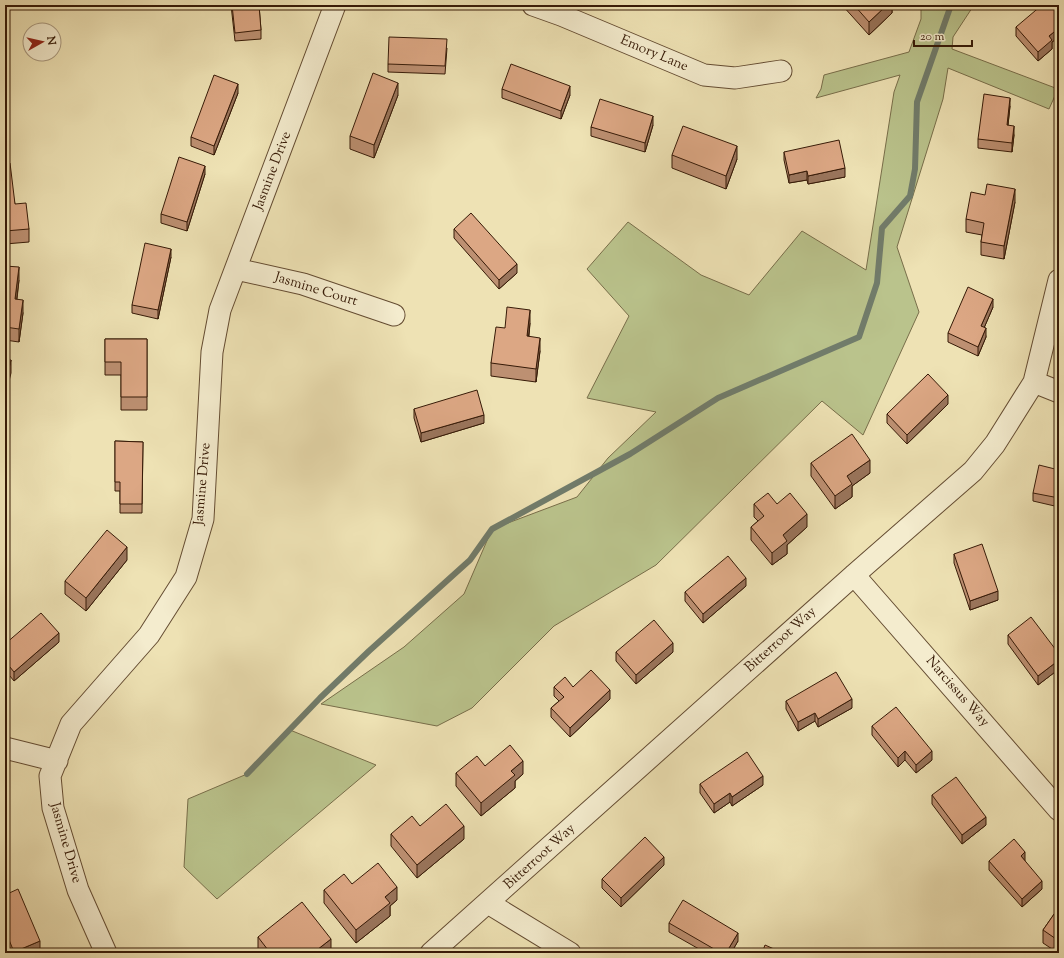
<svg xmlns="http://www.w3.org/2000/svg" width="1064" height="958" viewBox="0 0 1064 958" font-family="'Sorts Mill Goudy',serif">
<style>
.green{fill:#bac38c;stroke:#786e4a}
.lines{fill:none;stroke-linecap:round;stroke-linejoin:round}
.stream{stroke:#717c6b;stroke-width:6}
.street-casing{stroke:#644c32;stroke-width:23}
.street{stroke:#f4ecce;stroke-width:21}
.wall{fill:#bd9072;stroke:#361a07}
.shaded-wall{fill:#9a755c;stroke:#361a07}
.building{fill:#dca784;stroke:#361a07}
.labels{text-anchor:middle;dominant-baseline:central;stroke-width:3;stroke-linejoin:round;paint-order:stroke}
.street-label{font-size:14px;fill:#361a07;stroke:#f4ecce}
</style>
<rect width="100%" height="100%" fill="#eee2b4"/>
<filter id="stains"><feTurbulence type="fractalNoise" baseFrequency=".005" numOctaves="4"/><feColorMatrix values="0 0 0 0 .2 0 0 0 0 .09 0 0 0 0 .02 0 0 0 .5 -.17"/></filter>
<radialGradient id="worn" r=".72"><stop offset=".6" stop-color="#630" stop-opacity="0"/><stop offset="1" stop-color="#630" stop-opacity=".3"/></radialGradient>
<!-- green -->
<path class="green" d="M921 5H974L953 37 952 49 1058 89 1049 109 948 68 943 99 897 247 919 312 863 435 822 401 656 565 554 626 472 708 437 726 321 704 404 647 464 594 492 529 577 497 608 458 656 412 587 398 629 316 587 269 628 222 701 275 749 295 802 231 866 270 894 92 900 75 816 98 821 89 824 75 909 52 921 19Z
M290 730 376 765 217 899 184 867 188 799 247 774Z"/>
<g class="lines">
<!-- stream -->
<path class="stream" d="M247 774 320 698 369 651 470 560 492 529 630 454 718 398 859 337 877 283 882 228 910 196 915 169 917 102 951 5"/>
<defs>
<path id="street" d="M533 5 561 15 704 75 735 78 781 71
M236 269 303 284 394 315
M1034 382 1059 392
M854 575 1059 810
M5 748 57 761
M488 903 570 953
M106 953 78 890 53 808 50 776 71 724 149 635 186 577 203 519 212 352 220 310 335 5
M431 953 854 575 973 471 995 444 1034 382 1059 280"/>
</defs>
<!-- street casing -->
<use href="#street" class="street-casing"/>
<!-- street -->
<use href="#street" class="street"/>
</g>
<!-- wall -->
<path class="wall" d="M231 5H259L261 30V39L235 41Z
M842 5H892V13L869 35Z
M1059 5V37L1052 42V49L1038 61 1016 36V27Z
M447 48 445 74 388 72V64Z
M502 89 570 95 561 119 502 98Z
M238 93 214 155 191 146V137Z
M398 95 374 158 350 149V136Z
M1010 106 1008 125 1014 135 1012 152 978 148V139Z
M653 125 645 152 591 136V127Z
M784 152 845 177 808 184 807 180 789 183 784 160Z
M672 155 737 159 726 189 672 168Z
M5 163 15 204 29 229V242L5 244Z
M205 174 187 231 161 223V214Z
M1015 202 1004 259 981 255V242L982 235 966 232V219Z
M454 229 517 273 499 289 454 238Z
M171 257 158 319 132 313V305Z
M5 266 19 280 17 299 23 313 19 342 5 340Z
M993 307 984 328 986 337 978 356 948 342V333Z
M530 323 529 336 540 351 536 382 491 376V363L505 328Z
M105 339H147V410H121V375H105Z
M948 404 907 444 887 423V414Z
M414 409 484 423 421 442 414 418Z
M115 441 143 442 142 513H120V491H115Z
M811 463 870 473 852 486V497L835 509 811 476Z
M1059 470V507L1033 501V493Z
M754 504H777L807 527 787 545V554L772 565 751 540V527L758 521 754 517Z
M954 554 998 600 970 610 954 563Z
M127 560 86 611 65 594V581Z
M746 586 703 623 685 601V592Z
M1008 635 1059 654V669L1038 685 1008 644Z
M59 642 14 681 5 670V644Z
M616 652H673L636 684 616 661Z
M554 687H573L610 699 570 737 551 717V708L559 701 554 696Z
M786 701 852 708 818 727 815 721 798 731 786 709Z
M872 726 932 760 916 773 905 760 898 767 872 735Z
M485 766 523 774 515 781V788L481 816 456 786V773Z
M700 784 763 785 732 806 730 802 714 813 700 793Z
M932 795 986 825 962 844 932 804Z
M420 826 464 839 417 878 391 846V834Z
M989 861 1042 889 1022 907 989 870Z
M664 865 621 907 602 888V879Z
M352 884 397 900 390 906V916L356 943 324 903V890Z
M5 895 40 953H9L5 942Z
M1059 907V953H1058L1043 943V930Z
M669 923 738 941 731 953H706L669 932Z
M258 937 331 952 329 953H261L258 950Z"/>
<!-- shaded-wall -->
<path class="shaded-wall" d="M887 5H892V13L869 35V22Z
M1059 28V37L1052 42V49L1038 61V52L1049 36Z
M398 83V95L374 158V145Z
M238 84V93L214 155V146Z
M570 86V95L561 119V111Z
M1010 98V106L1007 134V125Z
M653 116V125L645 152V143Z
M1014 126V135L1012 152V143Z
M9 129V138L5 141V132Z
M737 146V159L726 189V176Z
M205 166V174L187 231V222Z
M845 168V177L808 184V176Z
M807 171V180L789 183V175Z
M1015 189V202L1004 259V246Z
M171 249V257L158 319V310Z
M517 264V273L499 289V280Z
M19 267V280L15 312V299Z
M993 299V307L981 335V326Z
M23 300V313L19 342V329Z
M530 310V323L527 349V336Z
M986 328V337L978 356V347Z
M540 338V351L536 382V369Z
M11 360V373L5 397V384Z
M948 395V404L907 444V435Z
M484 415V423L421 442V433Z
M870 460V473L852 486V497L835 509V496L847 476Z
M807 514V527L787 545V554L772 565V553L783 535Z
M127 547V560L86 611V598Z
M746 578V586L703 623V614Z
M998 591V600L970 610V601Z
M59 633V642L14 681V672Z
M673 643V652L636 684V675Z
M1059 660V669L1038 685V676Z
M610 690V699L570 737V728Z
M852 699V708L818 727V719Z
M815 713V721L798 731V722Z
M905 751V760L898 767V758Z
M932 751V760L916 773V765Z
M523 761V774L515 781V788L481 816V803L511 771Z
M763 776V785L732 806V797Z
M730 793V802L714 813V804Z
M986 817V825L962 844V835Z
M464 826V839L417 878V865Z
M1025 852V861L1021 856Z
M664 857V865L621 907V898Z
M5 864H7V877H5Z
M1042 881V889L1022 907V899Z
M397 887V900L390 906V916L356 943V930L385 897Z
M738 933V941L731 953H726Z
M331 939V952L329 953H313Z
M40 941V953H14V952Z"/>
<!-- building -->
<path class="building" d="M232 5H259L261 30 235 33Z
M854 5H887L869 22Z
M1042 5H1059V28L1049 36 1052 40 1038 52 1016 27Z
M389 37 447 39 445 66 388 64Z
M511 64 570 86 561 111 502 89Z
M373 73 398 83 374 145 350 136Z
M214 75 238 84 214 146 191 137Z
M984 94 1010 98 1007 125 1014 126 1012 143 978 139Z
M600 99 653 116 645 143 591 127Z
M5 123 9 129 5 132Z
M683 126 737 146 726 176 672 155Z
M839 140 845 168 808 176 807 171 789 175 784 152Z
M179 157 205 166 187 222 161 214Z
M5 163H10L15 204 26 203 29 229 5 231Z
M987 184 1015 189 1004 246 981 242 984 223 966 219 971 192 985 195Z
M471 213 517 264 499 280 454 229Z
M145 243 171 249 158 310 132 305Z
M5 266 19 267 15 299 23 300 19 329 5 327Z
M968 287 993 299 981 326 986 328 978 347 948 333Z
M507 307 530 310 527 336 540 338 536 369 491 363 496 327 505 328Z
M105 339H147V397H121V362H105Z
M5 359 11 360 5 384Z
M928 374 948 395 907 435 887 414Z
M477 390 484 415 421 433 414 409Z
M852 434 870 460 847 476 852 484 835 496 811 463Z
M115 441 143 442 142 504H120V482H115Z
M1039 465 1059 470V498L1033 493Z
M768 493 777 504 790 493 807 514 783 535 787 541 772 553 751 527 764 516 754 504Z
M107 530 127 547 86 598 65 581Z
M982 544 998 591 970 601 954 554Z
M728 556 746 578 703 614 685 592Z
M41 613 59 633 14 672 5 661V644Z
M1031 617 1059 654V660L1038 676 1008 635Z
M654 620 673 643 636 675 616 652Z
M591 670 610 690 570 728 551 708 564 697 554 687 565 677 573 687Z
M836 672 852 699 818 719 815 713 798 722 786 701Z
M896 707 932 751 916 765 905 751 898 758 872 726Z
M510 745 523 761 511 771 515 775 481 803 456 773 477 756 485 766Z
M747 752 763 776 732 797 730 793 714 804 700 784Z
M956 777 986 817 962 835 932 795Z
M446 804 464 826 417 865 391 834 412 816 420 826Z
M645 837 664 857 621 898 602 879Z
M1014 839 1025 852 1021 856 1042 881 1022 899 989 861Z
M378 863 397 887 385 897 390 903 356 930 324 890 344 874 352 884Z
M18 889 40 941 14 952 5 930V895Z
M683 900 738 933 726 953H721L669 923Z
M302 902 331 939 313 953 310 950 307 953H264L268 950 258 937Z
M1059 907V941L1043 930Z
M765 945 783 953H762Z"/>
<g class="labels">
<!-- street labels -->
<g class="street-label">
<text transform="translate(654 54) rotate(23)">Emory Lane</text>
<text transform="translate(273 171) rotate(-69)">Jasmine Drive</text>
<text transform="translate(316 290) rotate(17)">Jasmine Court</text>
<text transform="translate(203 484) rotate(-85)">Jasmine Drive</text>
<text transform="translate(781 640) rotate(-42)">Bitterroot Way</text>
<text transform="translate(957 692) rotate(49)">Narcissus Way</text>
<text transform="translate(65 843) rotate(74)">Jasmine Drive</text>
<text transform="translate(540 857) rotate(-42)">Bitterroot Way</text>
</g>
</g>
<!-- margin -->
<rect width="1064" height="958" fill="none" stroke="#eee2b4" stroke-width="20"/>
<rect x="6" y="6" width="1052" height="946" fill="none" stroke="#361a07" stroke-width="2"/>
<rect x="10" y="10" width="1044" height="938" fill="none" stroke="#361a07"/>
<!-- north arrow -->
<g transform="translate(42 42) rotate(82)"><circle r="19" fill="#f4ecce" stroke="#a8987e"/>
<path d="M0-3L7 15L0 10L-7 15Z" fill="#8f2418"/>
<text y="-6" font-size="11" font-weight="bold" text-anchor="middle" fill="#361a07">N</text>
</g>
<!-- scale -->
<path d="M914 40v6h58v-6" fill="none" stroke="#361a07" stroke-width="2"/>
<text x="920" y="40" font-size="12" fill="#361a07" stroke="#f4ecce" stroke-width="3" paint-order="stroke">20 m</text>
<rect width="100%" height="100%" filter="url(#stains)"/>
<rect width="100%" height="100%" fill="url(#worn)"/>
</svg>
